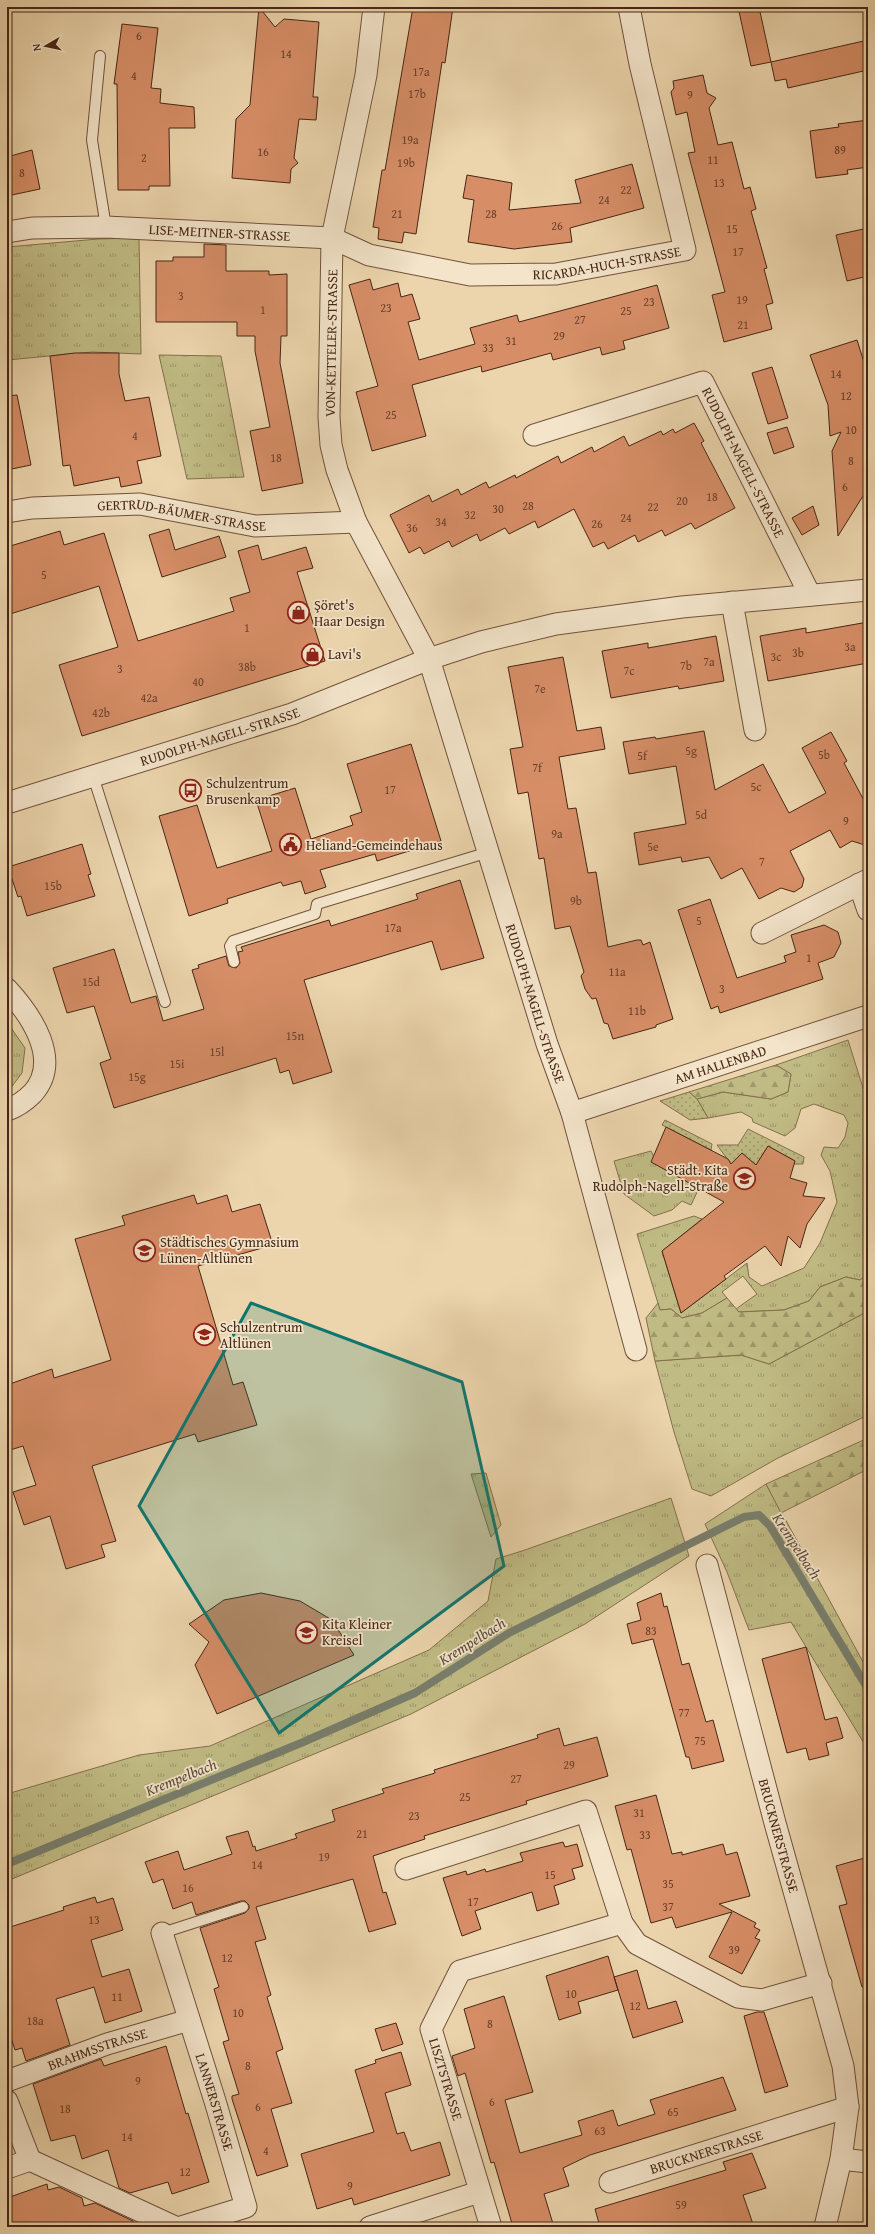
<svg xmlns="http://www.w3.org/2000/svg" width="875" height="2234" viewBox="0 0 875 2234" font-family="'Gentium Book Plus',serif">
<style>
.grass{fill:url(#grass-tufts);stroke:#84704c}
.forest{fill:url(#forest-firs);stroke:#84704c}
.garden{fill:url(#garden-dots);stroke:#84704c}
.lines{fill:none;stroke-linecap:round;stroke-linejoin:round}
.stream{stroke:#787e6d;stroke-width:8}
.building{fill:#d78e67;stroke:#472615}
.service-casing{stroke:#70523b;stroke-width:12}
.minor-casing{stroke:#70523b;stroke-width:23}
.service{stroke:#f3e4ca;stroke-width:10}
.minor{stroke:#f3e4ca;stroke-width:21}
.marked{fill:#0f766e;fill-opacity:0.2;stroke:#0f766e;stroke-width:3;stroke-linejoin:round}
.labels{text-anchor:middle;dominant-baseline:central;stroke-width:3.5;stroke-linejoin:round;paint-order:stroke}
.number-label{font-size:12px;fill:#6b402a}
.street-label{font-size:14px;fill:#472615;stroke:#f3e4ca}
.poi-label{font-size:14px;fill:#472615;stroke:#f3e4ca;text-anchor:start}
.water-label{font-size:15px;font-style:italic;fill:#5c4b3a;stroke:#f3e4ca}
</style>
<defs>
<pattern id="grass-tufts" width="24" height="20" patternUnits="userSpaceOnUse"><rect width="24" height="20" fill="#c0bb84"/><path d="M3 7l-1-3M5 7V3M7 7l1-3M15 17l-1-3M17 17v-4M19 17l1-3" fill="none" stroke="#9e986b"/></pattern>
<pattern id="forest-firs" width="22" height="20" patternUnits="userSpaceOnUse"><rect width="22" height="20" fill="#c0bb84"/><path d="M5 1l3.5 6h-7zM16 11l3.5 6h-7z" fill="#9e986b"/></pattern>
<pattern id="garden-dots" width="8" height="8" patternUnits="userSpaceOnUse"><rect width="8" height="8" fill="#c0bb84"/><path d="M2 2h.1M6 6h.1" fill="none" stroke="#9e986b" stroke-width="1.8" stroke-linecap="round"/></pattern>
</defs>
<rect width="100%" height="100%" fill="#ecd5ad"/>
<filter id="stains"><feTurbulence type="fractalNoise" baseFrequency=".005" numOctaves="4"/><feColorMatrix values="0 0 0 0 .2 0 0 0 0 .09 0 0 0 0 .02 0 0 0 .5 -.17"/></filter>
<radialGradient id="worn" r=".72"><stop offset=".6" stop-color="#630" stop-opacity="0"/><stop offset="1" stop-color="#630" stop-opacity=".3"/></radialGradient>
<!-- grass -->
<path class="grass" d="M139 238 141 354 92 352 7 360V247L98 239Z
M159 355 221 356 244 477 187 479Z
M7 1022 25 1048 22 1073 7 1093Z
M848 1040 868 1104V1274L860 1280 846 1277 820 1287 809 1301 784 1310 739 1312 736 1309 757 1294 743 1276 722 1292 727 1298 702 1313 682 1318 671 1309 660 1310 637 1234 694 1216 702 1219 662 1251 681 1313 747 1263 749 1277 762 1286 804 1268 820 1243 837 1202 830 1171 821 1155 824 1147 838 1148 845 1137 848 1123 844 1115 814 1104 801 1109 795 1128 785 1136 753 1122 752 1118 741 1112 708 1118 697 1099 723 1092 771 1099 788 1092 791 1074 776 1065Z
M651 1151 654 1157 652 1162 699 1188 691 1205 682 1201 672 1210 654 1216 624 1194 614 1161Z
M868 1311V1415L778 1458 711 1496 692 1489 674 1432 655 1361 741 1355 769 1364Z
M486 1473 501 1525 491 1537 471 1474Z
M766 1484 868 1671V1750L791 1622 749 1630 727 1572 705 1524Z
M671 1498 689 1556 585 1624 411 1714 7 1881V1794L139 1755 210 1746 429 1650 488 1601 496 1559 522 1551Z"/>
<!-- forest -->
<path class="forest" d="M776 1065 791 1074 788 1092 771 1099 723 1092 697 1099 689 1092Z
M868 1274V1311L769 1364 741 1355 655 1361 646 1318 658 1303 660 1310 671 1309 682 1318 702 1313 727 1298 739 1312 784 1310 809 1301 820 1287 846 1277 860 1280Z
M868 1438V1469L781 1513 766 1484Z"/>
<!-- garden -->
<path class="garden" d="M689 1092 697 1099 708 1118 690 1120 660 1101Z
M665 1120 712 1144 711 1150 662 1125Z
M748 1129 804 1157 803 1164H794L795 1161 768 1146 756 1165 742 1153 731 1164 717 1145H738Z"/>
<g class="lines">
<!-- stream -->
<path class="stream" d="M7 1864 301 1743 415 1693 509 1633 744 1517 759 1515 770 1526 868 1689"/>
</g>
<!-- building -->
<path class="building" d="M259 7 275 27 284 19 319 22 313 97H318L316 120 299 119 294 158 298 163 291 169 290 183 232 178 236 119 250 105Z
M413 7H453L445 63 442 62 416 234 404 232 402 243 378 239 379 228 373 227 382 170H385Z
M738 7H759L771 62 751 66Z
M122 24 158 28 151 88 161 89 160 103 194 107 195 128H169L170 186H149V190H118L117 84H114Z
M868 40V70L788 88 786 79 775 81 771 62Z
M703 75 707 93 716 98 709 108 718 145 732 142 744 189 750 187 756 209 751 211 767 268 764 269 773 303 766 305 772 329 724 342 712 295 725 292 688 153 695 152 687 112 676 115 671 92 674 88 673 81Z
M868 120V167L847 170 848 174 816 178 810 131 839 127 838 124Z
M32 150 40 189 7 196V157Z
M632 164 644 208 570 228 572 242 514 249 468 242 474 200 463 198 467 175 512 183 509 210 581 203 575 180Z
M868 228V276L847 281 836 235Z
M204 244 226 245V271H269V275L287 274V336H281L280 363 303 483 262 491 250 431 270 427 255 351V336H237V322H156V261H173V257H204Z
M370 279 373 290 398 283 401 297 412 294 420 319 408 322 419 360 475 344 470 328 517 315 519 322 657 285 669 328 623 341 625 349 602 355 600 347 553 360 551 353 482 372 481 366 412 385 426 436 372 451 356 392 378 386 349 285Z
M857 340 868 375V488L838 536 832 451 841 432 830 436 828 405 810 355Z
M75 353H119V374L125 401 149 397 161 456 137 461 142 483 121 487 119 477 74 486 70 465 63 466 50 356Z
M772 367 788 418 768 424 752 373Z
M17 395 31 465 7 470V396Z
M694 423 704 441 701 443 735 508 695 529 691 523 665 536 662 530 638 542 635 535 608 549 604 542 593 547 574 509 538 528 535 521 509 534 505 528 480 541 477 534 452 547 449 541 424 554 420 547 409 553 390 515 429 495 432 502 458 489 461 495 486 482 489 488 515 475 516 478 558 456 561 463 592 447 594 452 624 436 629 446 661 431 663 435 673 429 675 433Z
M787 427 794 447 774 454 767 433Z
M813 506 819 525 802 535 792 518Z
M169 529 175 550 219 536 226 557 162 577 149 535Z
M60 531 64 545 104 533 138 641 234 611 230 598 250 592 238 551 258 545 262 560 306 547 313 568 297 572 325 661 82 736 59 665 118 647 99 586 7 615V547Z
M868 622V663L768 681 760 636 806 628V633Z
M716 636 724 681 679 689 678 686 611 698 602 651 648 643V648Z
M563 657 577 731 601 727 605 749 559 757 568 809 576 808 588 873 596 872 608 947 637 940H641L643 945 650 942 673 1019 656 1025V1027L613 1039 608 1024 604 1023 596 998 592 999 585 989 581 976 584 972 570 926 555 929 544 858 539 859 528 792 518 794 510 749 523 747 508 667Z
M704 731 715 790 763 764 789 813 826 793 802 748 831 732 847 761 844 763 868 808V846L852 841 840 848 830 830 790 851 804 879 802 887 794 892 781 888 759 899 742 868 721 879 709 857 682 862 681 857 639 865 634 833 686 824 676 766 629 774 623 742 655 737 656 739Z
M411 744 441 841 377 861 375 854 320 870 326 887 305 894 301 881 283 886 281 882 227 899 228 903 189 916 159 816 197 805 217 868 272 851 256 800 295 788 311 839 353 825 350 816 362 812 347 764Z
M82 844 91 874 88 875 95 896 27 916 21 896 18 897 8 867Z
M460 880 484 958 441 970 432 941 304 980 332 1072 293 1084 289 1070 280 1073 276 1058 114 1108 100 1063 111 1059 94 1006 67 1013 53 968 114 949 131 1003 156 996 163 1021 204 1009 192 970 199 968 198 965 226 956 229 966 236 968 240 963 238 952 243 951 241 947 329 920 331 926 418 899 416 894Z
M710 899 737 978 786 962 784 956 796 952 791 935 824 925 838 932 841 943 834 957 818 963 823 979 720 1013 718 1006 711 1009 678 910Z
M666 1127 728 1159 731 1164 742 1153 756 1165 768 1146 795 1161 790 1178 807 1183 803 1196 825 1198 807 1224 800 1248 788 1236 781 1266 765 1246 724 1276 726 1279 681 1313 662 1251 724 1202 651 1162Z
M194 1195 197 1204 227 1195 232 1212 260 1204 273 1245 198 1266 233 1385 243 1382 257 1425 198 1442 195 1434 92 1466 116 1541 101 1545 105 1557 66 1569 50 1516 24 1525 13 1492 36 1485 23 1446 7 1451V1385L52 1369 54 1378 111 1360 75 1239 125 1225 122 1216Z
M261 1593 300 1601 332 1620 354 1655 217 1714 195 1665 209 1642 189 1624 224 1600Z
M661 1593 664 1607 667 1606 682 1665 689 1663 706 1722 713 1720 724 1761 692 1769 689 1757H686L653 1639 632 1644 627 1624 641 1620 637 1603Z
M806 1647 825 1720 837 1717 843 1738 826 1743 829 1755 809 1760 806 1748 787 1753 762 1659Z
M559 1728 564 1746 597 1737 608 1776 526 1801 527 1804 424 1836 425 1839 373 1856 383 1893 386 1892 396 1924 369 1932 353 1879 256 1907 266 1939 255 1942 271 1995 267 1997 283 2049 276 2052 292 2103 271 2109 288 2166 257 2176 232 2099V2096L239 2094 223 2042 229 2040 214 1989 219 1987 200 1928 245 1913 249 1909V1905L245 1901H241L196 1915 192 1902 173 1909 163 1879 153 1883 145 1862 178 1851 184 1870 232 1854 226 1837 248 1831 253 1847 255 1846 256 1851 297 1838 295 1834 335 1821 332 1810 384 1793 382 1789 435 1773 434 1770 538 1738 537 1735Z
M656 1795 672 1854 682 1852V1855L723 1844 726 1855 737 1852 750 1896 719 1904 756 1923 754 1927 760 1930 755 1938 760 1940 742 1974 709 1957 732 1912 676 1928 672 1917 651 1923 631 1849 627 1850 615 1806Z
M563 1842 565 1847 577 1844 583 1866 572 1869 575 1879 554 1886 559 1904 537 1911 532 1892 475 1911 481 1929 462 1936 443 1878 466 1871 467 1875 485 1869 486 1872 523 1861 520 1853Z
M868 1857V1986L862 1987 839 1906 847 1904 836 1866Z
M95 1897 97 1903 113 1898 123 1930 91 1940 102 1977 129 1969 142 2011 105 2023 94 1987 56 1999 70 2045 26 2061 22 2048 15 2050 7 2025V1928L64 1910 63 1907Z
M608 1956 618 1990 578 2002 581 2013 559 2020 546 1976Z
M637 1970 648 2009 676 2001 683 2022 633 2038 614 1977Z
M504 1996 533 2092 505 2100 520 2153 582 2135 578 2121 613 2110 618 2126 655 2114 650 2100 723 2077 736 2110 590 2155 563 2168 569 2186 544 2194 554 2227H513L494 2162 491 2163 465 2073 458 2076 452 2056 475 2048 464 2009Z
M757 2012H764L788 2086 765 2093 744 2016Z
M396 2023 403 2044 382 2051 375 2029Z
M166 2046 186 2114 188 2113 209 2182 172 2194 168 2182 130 2193 119 2188 108 2150 82 2159 75 2135 51 2141 33 2084 101 2059 104 2066Z
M401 2052 411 2085 385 2093 397 2134 404 2132 411 2151 440 2142 450 2175 354 2205 352 2198 317 2209 301 2154 374 2132 355 2070 376 2063 375 2060Z
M752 2153 766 2188 743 2195 754 2227H600L595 2209 726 2170 723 2162Z
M47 2184 48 2190 59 2187 82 2198 84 2206 95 2203 133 2221 135 2227H7V2198Z"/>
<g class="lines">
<defs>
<path id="service" d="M100 56 92 140 106 227
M93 776 165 1002
M234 962 230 946 233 941 315 914 317 904 489 852
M162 1933 243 1907"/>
<g id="minor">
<path id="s1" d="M374 7 366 75 332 238 329 417 331 445 337 470 356 522 429 659 547 1044 572 1113 636 1350"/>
<path id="s2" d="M7 232 32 228 106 227 332 238 369 255 470 275 556 274 685 250 640 64 629 7"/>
<path id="s3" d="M534 435 703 382 810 595"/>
<path id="s4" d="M7 512 32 508 140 504 255 526 356 522"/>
<path d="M732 602 755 730"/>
<path id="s5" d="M7 803 292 714 429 659 481 642 556 624 682 607 868 590"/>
<path d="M859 884 868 910"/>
<path d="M762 933 868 880"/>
<path d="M7 989C31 1015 62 1060 33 1093 26 1100 16 1107 7 1110"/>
<path id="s6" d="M572 1113 868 1016"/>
<path id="s7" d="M707 1565 775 1823 843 2066 848 2107 841 2159 825 2227"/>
<path d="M406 1869 586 1811 622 1923"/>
<path id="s8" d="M162 1933 215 2101 246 2207 181 2227"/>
<path id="s9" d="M7 2081 107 2044 189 2020"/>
<path d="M7 2101 30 2160 175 2227"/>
<path d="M841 2159 868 2162"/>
<path d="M7 2168 30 2160"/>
<path id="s10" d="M610 2182 848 2107"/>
<path d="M370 2227 479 2192"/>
<path d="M491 2227 431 2029 460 1971 622 1923 637 1944 738 1997 762 2000 821 1983"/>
</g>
</defs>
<!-- service casing -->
<use href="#service" class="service-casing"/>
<!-- minor casing -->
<use href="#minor" class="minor-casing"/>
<!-- service -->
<use href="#service" class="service"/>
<!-- minor -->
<use href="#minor" class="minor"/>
</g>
<!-- marked area -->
<path class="marked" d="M251 1303 462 1382 504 1566 279 1733 139 1506Z"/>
<!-- icons -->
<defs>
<symbol id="shop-ring" viewBox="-11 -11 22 22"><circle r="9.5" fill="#f3e4ca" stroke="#8f2418" stroke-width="1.5"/><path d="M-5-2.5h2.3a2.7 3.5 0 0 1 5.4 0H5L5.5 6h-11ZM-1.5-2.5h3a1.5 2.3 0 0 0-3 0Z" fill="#8f2418"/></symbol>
<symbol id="bus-ring" viewBox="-11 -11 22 22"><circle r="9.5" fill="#f3e4ca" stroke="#8f2418" stroke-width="1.5"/><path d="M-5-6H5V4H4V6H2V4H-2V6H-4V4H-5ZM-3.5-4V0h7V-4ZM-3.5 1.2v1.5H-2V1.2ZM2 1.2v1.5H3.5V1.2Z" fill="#8f2418"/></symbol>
<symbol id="civic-ring" viewBox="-11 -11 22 22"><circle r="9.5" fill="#f3e4ca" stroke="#8f2418" stroke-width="1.5"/><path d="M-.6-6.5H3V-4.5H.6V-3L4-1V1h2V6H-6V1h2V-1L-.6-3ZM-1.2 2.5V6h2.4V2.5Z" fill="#8f2418"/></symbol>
<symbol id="school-ring" viewBox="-11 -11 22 22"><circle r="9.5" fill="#f3e4ca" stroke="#8f2418" stroke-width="1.5"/><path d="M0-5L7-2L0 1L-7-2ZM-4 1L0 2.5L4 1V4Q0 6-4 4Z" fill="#8f2418"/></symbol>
</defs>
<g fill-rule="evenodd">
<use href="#shop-ring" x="286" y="600" width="25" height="25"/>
<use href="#shop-ring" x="300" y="642" width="25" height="25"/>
<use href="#bus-ring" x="178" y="778" width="25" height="25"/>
<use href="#civic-ring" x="278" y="832" width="25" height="25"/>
<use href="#school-ring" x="732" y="1166" width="25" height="25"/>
<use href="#school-ring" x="132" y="1238" width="25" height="25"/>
<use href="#school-ring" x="192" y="1322" width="25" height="25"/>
<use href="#school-ring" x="294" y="1620" width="25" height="25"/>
</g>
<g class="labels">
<!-- number labels -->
<g class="number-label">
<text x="139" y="35">6</text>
<text x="286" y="53">14</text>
<text x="421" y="71">17a</text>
<text x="134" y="75">4</text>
<text x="417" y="93">17b</text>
<text x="690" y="94">9</text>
<text x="410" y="139">19a</text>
<text x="840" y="149">89</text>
<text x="263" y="151">16</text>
<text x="144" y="157">2</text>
<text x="713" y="159">11</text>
<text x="406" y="162">19b</text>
<text x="22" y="172">8</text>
<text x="719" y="182">13</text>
<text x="626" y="189">22</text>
<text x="604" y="199">24</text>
<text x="397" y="213">21</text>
<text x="491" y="213">28</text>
<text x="557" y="225">26</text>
<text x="732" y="228">15</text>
<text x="738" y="251">17</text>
<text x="181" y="295">3</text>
<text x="742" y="299">19</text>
<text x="649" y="301">23</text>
<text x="386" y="307">23</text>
<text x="263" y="309">1</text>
<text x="626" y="310">25</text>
<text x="580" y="319">27</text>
<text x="743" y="324">21</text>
<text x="559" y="335">29</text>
<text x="511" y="340">31</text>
<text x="488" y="347">33</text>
<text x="836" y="373">14</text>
<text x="846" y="395">12</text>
<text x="391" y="414">25</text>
<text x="851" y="429">10</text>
<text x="135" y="435">4</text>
<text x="276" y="457">18</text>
<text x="851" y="460">8</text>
<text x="845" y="486">6</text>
<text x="712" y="496">18</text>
<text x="682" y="500">20</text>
<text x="528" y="505">28</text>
<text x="653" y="506">22</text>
<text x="498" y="508">30</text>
<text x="470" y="514">32</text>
<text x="626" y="517">24</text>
<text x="441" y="521">34</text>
<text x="597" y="523">26</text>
<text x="412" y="527">36</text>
<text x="44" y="574">5</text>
<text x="247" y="627">1</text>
<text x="850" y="646">3a</text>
<text x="798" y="652">3b</text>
<text x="776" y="656">3c</text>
<text x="709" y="661">7a</text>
<text x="686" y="665">7b</text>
<text x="247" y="666">38b</text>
<text x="120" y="668">3</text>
<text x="629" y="670">7c</text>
<text x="198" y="681">40</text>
<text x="540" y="688">7e</text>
<text x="149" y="697">42a</text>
<text x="101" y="712">42b</text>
<text x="691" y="750">5g</text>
<text x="824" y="754">5b</text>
<text x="642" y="755">5f</text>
<text x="537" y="767">7f</text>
<text x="756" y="786">5c</text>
<text x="390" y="789">17</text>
<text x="701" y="814">5d</text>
<text x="846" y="820">9</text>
<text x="557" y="833">9a</text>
<text x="653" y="846">5e</text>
<text x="762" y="861">7</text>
<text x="53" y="885">15b</text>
<text x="576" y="900">9b</text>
<text x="699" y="920">5</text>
<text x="393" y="927">17a</text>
<text x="809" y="957">1</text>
<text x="617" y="971">11a</text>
<text x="91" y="981">15d</text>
<text x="722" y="988">3</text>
<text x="637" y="1010">11b</text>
<text x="295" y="1035">15n</text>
<text x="217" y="1051">15l</text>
<text x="177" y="1063">15i</text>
<text x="137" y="1076">15g</text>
<text x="651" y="1630">83</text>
<text x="684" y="1712">77</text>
<text x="700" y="1740">75</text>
<text x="569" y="1764">29</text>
<text x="516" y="1778">27</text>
<text x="465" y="1796">25</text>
<text x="639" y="1812">31</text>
<text x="414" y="1815">23</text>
<text x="362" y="1833">21</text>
<text x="645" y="1834">33</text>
<text x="324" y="1856">19</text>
<text x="257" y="1864">14</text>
<text x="550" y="1874">15</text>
<text x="668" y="1883">35</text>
<text x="188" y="1887">16</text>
<text x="473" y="1901">17</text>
<text x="668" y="1906">37</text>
<text x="94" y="1919">13</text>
<text x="734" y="1949">39</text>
<text x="227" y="1957">12</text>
<text x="571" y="1993">10</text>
<text x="117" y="1996">11</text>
<text x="635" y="2005">12</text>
<text x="238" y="2012">10</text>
<text x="35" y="2020">18a</text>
<text x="490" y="2023">8</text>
<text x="248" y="2065">8</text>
<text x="138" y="2080">9</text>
<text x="492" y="2101">6</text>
<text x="258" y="2106">6</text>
<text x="65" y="2108">18</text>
<text x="673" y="2111">65</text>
<text x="600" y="2130">63</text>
<text x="127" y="2136">14</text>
<text x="266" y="2150">4</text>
<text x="185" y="2171">12</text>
<text x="350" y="2185">9</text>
<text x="681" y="2204">59</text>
</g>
<!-- street labels -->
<g class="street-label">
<text stroke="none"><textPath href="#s2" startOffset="213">LISE-MEITNER-STRASSE</textPath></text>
<text stroke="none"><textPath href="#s2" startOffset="607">RICARDA-HUCH-STRASSE</textPath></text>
<text transform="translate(331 343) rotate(-89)">VON-KETTELER-STRASSE</text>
<text stroke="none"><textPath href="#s3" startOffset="267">RUDOLPH-NAGELL-STRASSE</textPath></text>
<text stroke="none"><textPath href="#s4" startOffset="176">GERTRUD-BÄUMER-STRASSE</textPath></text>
<text stroke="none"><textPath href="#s5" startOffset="223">RUDOLPH-NAGELL-STRASSE</textPath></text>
<text stroke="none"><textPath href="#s1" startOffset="1039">RUDOLPH-NAGELL-STRASSE</textPath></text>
<text stroke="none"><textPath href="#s6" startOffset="156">AM HALLENBAD</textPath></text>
<text stroke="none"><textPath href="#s7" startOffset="280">BRUCKNERSTRASSE</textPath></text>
<text stroke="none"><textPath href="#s9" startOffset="96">BRAHMSSTRASSE</textPath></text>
<text transform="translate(446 2079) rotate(73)">LISZTSTRASSE</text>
<text stroke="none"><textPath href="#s8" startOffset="177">LANNERSTRASSE</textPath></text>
<text stroke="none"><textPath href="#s10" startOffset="101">BRUCKNERSTRASSE</textPath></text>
</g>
<!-- poi labels -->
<g class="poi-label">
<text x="314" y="605">Şöret's<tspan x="314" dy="16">Haar Design</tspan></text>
<text x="328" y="654">Lavi's</text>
<text x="206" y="783">Schulzentrum<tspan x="206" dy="16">Brusenkamp</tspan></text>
<text x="306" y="845">Heliand-Gemeindehaus</text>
<text x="728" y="1170" text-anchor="end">Städt. Kita<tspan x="728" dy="16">Rudolph-Nagell-Straße</tspan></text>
<text x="160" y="1242">Städtisches Gymnasium<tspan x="160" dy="16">Lünen-Altlünen</tspan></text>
<text x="220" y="1327">Schulzentrum<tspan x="220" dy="16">Altlünen</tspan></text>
<text x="322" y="1624">Kita Kleiner<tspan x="322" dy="16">Kreisel</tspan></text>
</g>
<!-- water labels -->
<g class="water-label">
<text transform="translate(797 1546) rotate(57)">Krempelbach</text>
<text transform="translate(472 1641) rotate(-32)">Krempelbach</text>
<text transform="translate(181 1777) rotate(-22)">Krempelbach</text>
</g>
</g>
<!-- margin -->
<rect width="875" height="2234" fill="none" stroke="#ecd5ad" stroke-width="24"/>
<rect x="8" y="8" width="859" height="2218" fill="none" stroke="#472615" stroke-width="2"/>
<rect x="12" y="12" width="851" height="2210" fill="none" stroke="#472615"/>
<!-- north arrow -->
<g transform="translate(46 46) rotate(261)" stroke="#f3e4ca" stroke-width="3" paint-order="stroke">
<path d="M0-3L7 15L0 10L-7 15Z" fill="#472615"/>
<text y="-6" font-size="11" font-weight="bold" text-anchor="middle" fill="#472615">N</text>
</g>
<rect width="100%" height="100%" filter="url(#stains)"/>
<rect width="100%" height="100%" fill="url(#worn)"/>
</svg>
